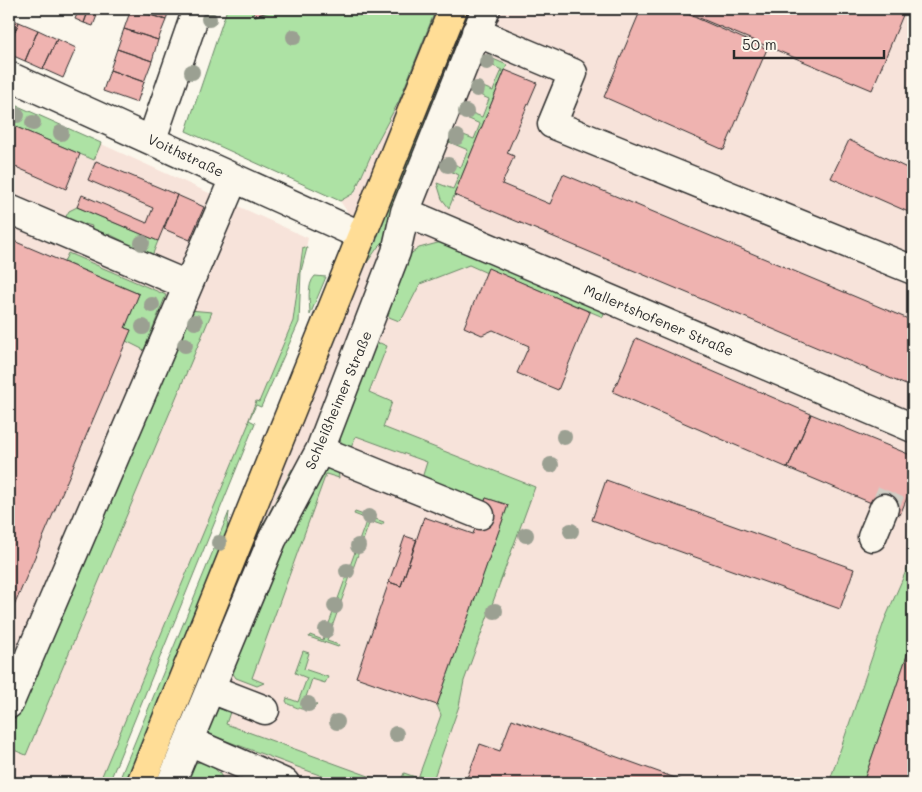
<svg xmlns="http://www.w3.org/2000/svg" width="922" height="792" viewBox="0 0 922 792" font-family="Mali,sans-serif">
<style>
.built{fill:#f7e3da}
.green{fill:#ade2a4;stroke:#6c8668}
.building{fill:#efb3b0;stroke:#2b2b2b}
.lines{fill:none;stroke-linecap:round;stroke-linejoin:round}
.minor-tunnel{stroke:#d1cec5;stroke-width:28;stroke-dasharray:28 14;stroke-linecap:butt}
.minor-casing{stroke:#2b2b2b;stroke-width:31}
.major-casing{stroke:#2b2b2b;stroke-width:31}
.minor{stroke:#fbf7ec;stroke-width:28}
.major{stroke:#ffdd96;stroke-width:28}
.tree{fill:#9ba092}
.labels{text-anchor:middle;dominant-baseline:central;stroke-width:4.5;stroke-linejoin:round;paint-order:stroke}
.street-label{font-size:14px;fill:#2b2b2b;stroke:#fbf7ec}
</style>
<rect width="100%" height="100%" fill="#fbf7ec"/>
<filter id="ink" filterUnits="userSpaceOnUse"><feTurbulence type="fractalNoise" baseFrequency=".02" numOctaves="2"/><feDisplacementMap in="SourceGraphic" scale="10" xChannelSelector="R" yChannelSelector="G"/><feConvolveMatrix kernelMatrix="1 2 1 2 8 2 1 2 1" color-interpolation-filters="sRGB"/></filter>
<g filter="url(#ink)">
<!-- built -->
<path class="built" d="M436 9H913V783H138L363 235 340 201 355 193 377 142 399 101Z
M9 102 308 238 301 271 299 322 261 407 256 405 249 420 255 423 109 783H9Z"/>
<!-- green -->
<path class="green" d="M227 9H436L399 101 377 142 354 193 340 201 186 131Z
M465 9H475L388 237 378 247 359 274Z
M484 55 507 65 449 208 442 199 437 183 453 189 459 175 439 166 442 159 461 167 468 150 449 142 453 131 474 139 480 124 460 115 462 109 482 117 489 99 470 91 473 83 493 91 502 70 482 61Z
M9 102 101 143 94 160 9 124Z
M77 207 158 241 152 256 124 245 125 242 109 234 107 238 90 231 92 226 85 224 83 228 64 220 69 211Z
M445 241 605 308 603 317 489 269 487 273 469 265 420 284 403 317 399 321 389 317 387 310 409 255 419 248Z
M303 247 307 248 301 271 299 322 261 407 256 405 249 420 255 423 109 783H99L249 423 248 422 256 401 259 402 293 321Z
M68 253 166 295 144 350 126 341 131 330 125 328 139 294 64 262Z
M315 276 326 277 310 315C310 303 306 285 315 276Z
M189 310 212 312 26 755 9 748V734Z
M380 343 387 346 369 392 392 402 383 427 535 487 464 681 459 706 432 783H400L404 773 418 778 441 715 437 705 508 505 486 498 483 505 422 478 427 462 356 436 350 450 342 444 339 437 372 346Z
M329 467 338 470 339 478 326 474 252 678 264 683 257 686 236 678 232 672 301 499 324 468Z
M292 469 297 472 161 783H153L247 555Z
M229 512 225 547 128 783H118Z
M355 512 384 522 382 525 370 521 327 641 339 645 338 647 309 637 310 635 323 640 367 519 354 514Z
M913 555V638L863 783H829L885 619Z
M303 651 309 653 304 669 328 677 325 683 312 679 305 700 317 705C309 714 298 708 288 704L286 701 287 698 298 702 307 678 295 673Z
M217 708 230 712 226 724 388 783H341L216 737 210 735 206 728 213 711Z
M199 762C211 764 221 771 224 783H181L193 764Z"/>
<!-- building -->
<path class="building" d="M79 9H89L84 23 75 19Z
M89 9 99 10 93 26 84 23Z
M131 9 166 20 158 40 124 29Z
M135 9H169L166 20Z
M252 9H277L255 16Z
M641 9H676L767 49 724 150 604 97Z
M678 9H887L903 15 872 90Z
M9 18 19 22 9 45Z
M19 22 38 30 25 61 9 54V45Z
M124 29 158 40 152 61 117 49Z
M38 30 57 39 43 69 25 61Z
M57 39 76 48 63 78 43 69Z
M117 49 152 61 144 82 110 70Z
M110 70 144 82 137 103 103 91Z
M505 70 537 83 507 153 514 156 502 184 550 204 563 174 913 321V367L906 385 454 195Z
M9 124 80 154 66 189 9 164Z
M849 140 913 171V214L831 178Z
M96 161 177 195 158 241 77 207 82 195 147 223 153 208 88 180Z
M177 195 204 207 190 240 164 229Z
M9 239 139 294 125 328 131 330 9 618Z
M488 268 590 312 558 390 517 373 529 346 493 330 482 335 464 327Z
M636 338 811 414 788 468 613 392Z
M811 414 913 456V483L900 515 788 468Z
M606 480 854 569 840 609 592 520Z
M486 498 508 505 437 705 356 677 389 582 401 586 424 517 473 534Z
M405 536 417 540 401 586 389 582Z
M913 638V783H863Z
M512 719 689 783H465L480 744 500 751Z"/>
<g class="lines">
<!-- minor-tunnel -->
<path class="minor-tunnel" d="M884 508 891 492"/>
<defs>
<path id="minor" d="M476 32 573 73 552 124 913 270
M9 76 362 236
M152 139 197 9
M9 209 187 285
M405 212 913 428
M320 450 480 515
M872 537 884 508
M211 689 265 710
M9 704 234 178
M189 741 285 783
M171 783 272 540 320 450 396 252 405 212 486 9"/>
<path id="major" d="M141 783 453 9"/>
</defs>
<!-- minor casing -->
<use href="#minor" class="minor-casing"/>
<!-- major casing -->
<use href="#major" class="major-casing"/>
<!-- minor -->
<use href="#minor" class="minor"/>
<!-- major -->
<use href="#major" class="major"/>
</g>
<!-- trees -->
<g class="tree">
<circle cx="209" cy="19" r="8"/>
<circle cx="294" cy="37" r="8"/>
<circle cx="487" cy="62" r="8"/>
<circle cx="192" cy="72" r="8"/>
<circle cx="477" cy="89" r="8"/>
<circle cx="466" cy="112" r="8"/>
<circle cx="17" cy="115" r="8"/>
<circle cx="33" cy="123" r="8"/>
<circle cx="61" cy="133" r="8"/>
<circle cx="457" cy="137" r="8"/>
<circle cx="448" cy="165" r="8"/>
<circle cx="142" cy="243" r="8"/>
<circle cx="152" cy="305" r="8"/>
<circle cx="195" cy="322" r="8"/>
<circle cx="143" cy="327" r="8"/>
<circle cx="185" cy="345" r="8"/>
<circle cx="564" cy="437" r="8"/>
<circle cx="551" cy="465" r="8"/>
<circle cx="369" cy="517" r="8"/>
<circle cx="571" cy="531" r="8"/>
<circle cx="526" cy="535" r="8"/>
<circle cx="219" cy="543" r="8"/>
<circle cx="358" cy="546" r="8"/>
<circle cx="347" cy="571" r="8"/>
<circle cx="335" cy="606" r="8"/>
<circle cx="495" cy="611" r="8"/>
<circle cx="326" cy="630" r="8"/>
<circle cx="308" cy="704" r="8"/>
<circle cx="337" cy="722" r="8"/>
<circle cx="396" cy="734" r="8"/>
</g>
</g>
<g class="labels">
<!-- street labels -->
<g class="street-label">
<text transform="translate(186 155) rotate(25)">Voithstraße</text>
<text transform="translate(659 320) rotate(23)">Mallertshofener Straße</text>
<text transform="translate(338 400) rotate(-67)">Schleißheimer Straße</text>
</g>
</g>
<!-- margin -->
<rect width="922" height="792" fill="none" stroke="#fbf7ec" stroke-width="30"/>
<rect x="15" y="15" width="892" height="762" fill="none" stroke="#2b2b2b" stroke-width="2" filter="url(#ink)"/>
<!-- scale -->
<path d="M734 50v8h150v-8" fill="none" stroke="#2b2b2b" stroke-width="2.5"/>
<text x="742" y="50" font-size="15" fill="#2b2b2b" stroke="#fbf7ec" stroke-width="4" paint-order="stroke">50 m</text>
</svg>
